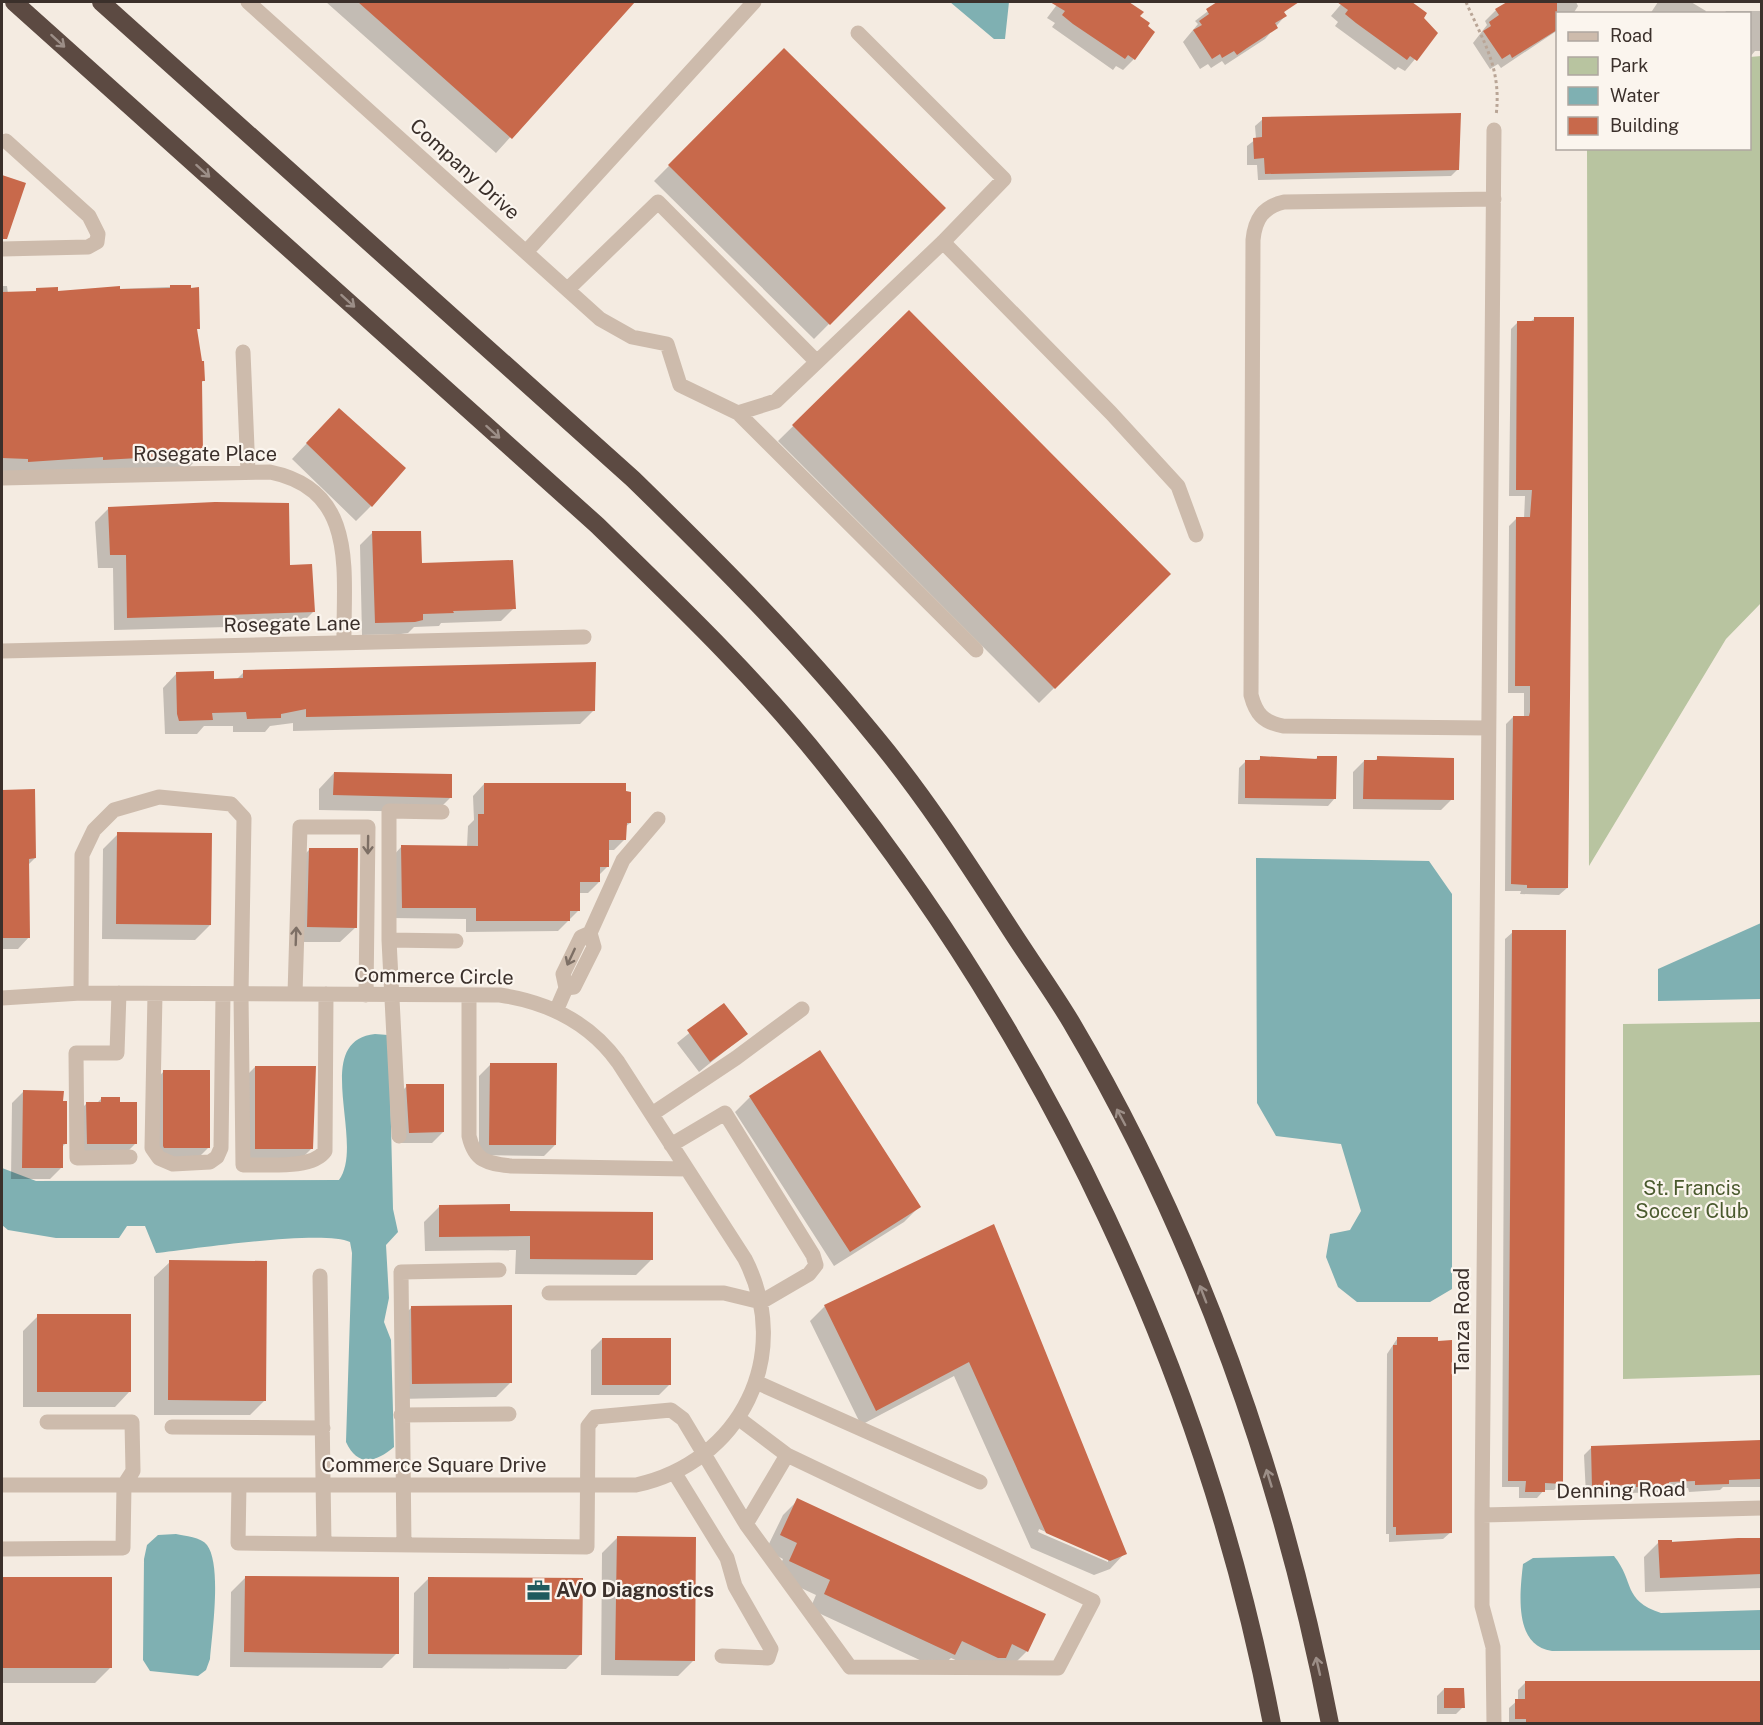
<svg xmlns="http://www.w3.org/2000/svg" width="1763" height="1725" viewBox="0 0 1763 1725" font-family="'Public Sans',sans-serif">
<style>
.green{fill:#b8c4a0}
.water{fill:#7fb0b2}
.shadow{fill:#0003;fill-rule:evenodd}
.building{fill:#c8694b}
.lines{fill:none;stroke-linecap:round;stroke-linejoin:round}
.path{stroke:#b9a596;stroke-width:3;stroke-dasharray:3 3;stroke-linecap:butt}
.minor{stroke:#cdbbac;stroke-width:15}
.highway{stroke:#5c4a42;stroke-width:18}
.oneway{stroke:#9c8e87}
.oneway2{stroke:#7d6f65}
.labels{text-anchor:middle;dominant-baseline:central;stroke-width:4.5;stroke-linejoin:round;paint-order:stroke}
.street-label{font-size:20px;fill:#3b302b;stroke:#fbf5ee}
.park-label{font-size:20px;fill:#4a5a2e;stroke:#fbf5ee}
.poi-label{font-size:20px;font-weight:bold;fill:#3b302b;stroke:#fbf5ee;text-anchor:start}
</style>
<rect width="100%" height="100%" fill="#f4ebe1"/>
<!-- green -->
<path class="green" d="M1761 56V603L1726 639 1589 866 1587 149 1750 148V57Z
M1761 1022V1375L1623 1379V1024Z"/>
<!-- water -->
<path class="water" d="M950 2H1009L1005 39H994Z
M1256 858 1429 861 1452 894V1289L1430 1302H1357L1338 1287 1326 1257 1330 1234 1350 1230 1361 1211 1341 1144 1276 1136 1257 1103Z
M1761 923V999L1658 1001V969Z
M375 1034 388 1035 389 1044 393 1209 398 1232 386 1245 389 1298 384 1322 391 1340 394 1447C376 1462 358 1468 346 1442L352 1253 350 1242C323 1229 193 1249 156 1253L145 1226H127L119 1238H56L8 1230 2 1225V1168L36 1181 339 1180C366 1143 310 1041 375 1034Z
M176 1534C185 1536 201 1537 207 1545 222 1565 212 1633 210 1659L206 1670 198 1676 150 1671 143 1660 144 1559 147 1545 158 1535Z
M1614 1556C1635 1582 1622 1600 1661 1613L1761 1610V1650L1552 1651C1513 1646 1520 1592 1523 1564L1533 1558Z"/>
<!-- shadow -->
<path class="shadow" d="M326 2H633L496 153Z
M1059 2H1127L1142 12 1138 17 1134 59 1123 70 1116 66 1113 70 1052 27 1055 23 1047 18Z
M1220 2H1286L1289 7 1283 13 1285 16 1265 39 1225 65 1222 61 1211 68 1208 64 1200 69 1183 42 1198 24 1195 21Z
M1343 2H1409L1425 13 1422 18 1436 34 1405 71 1398 67 1395 70 1335 26 1338 22 1331 16Z
M1518 2H1576L1578 6 1573 14H1558V30L1501 68 1498 64 1490 69 1473 43 1487 25 1485 21 1496 10 1505 4Z
M1658 2H1691L1706 11 1704 14H1650Z
M1726 11H1762V51H1755L1750 57V14H1724Z
M784 50 944 208 814 339 654 181Z
M1263 119 1458 169 1451 176 1258 180 1257 165H1247V146L1256 139 1255 126Z
M2 176 24 184 10 227 2 235Z
M2 286H7L8 294 189 286 198 328 196 331 203 381 200 384 202 454 187 469 2 474Z
M909 312 1169 574 1039 703 778 441Z
M1534 319 1567 888 1559 895 1520 894 1521 891H1505L1506 724 1513 717H1524V693H1508L1509 526 1516 519H1524L1525 496H1509L1511 329 1518 322H1530Z
M324 425 371 506 356 521 292 459Z
M109 508 289 567 313 612 300 625 114 630 113 568H98L95 522Z
M373 532 420 564 514 608 501 621 441 623 439 626 414 627 408 633 401 634 362 635 360 545Z
M244 672 594 710 580 724 293 731V723L270 726 265 732H233V726H204L197 734H165L163 688 177 673 213 680H236Z
M1318 757 1335 798 1328 806 1238 804 1239 768 1246 761H1257L1261 758 1314 760Z
M1378 758 1452 799 1441 810 1353 809V772L1364 761H1374Z
M334 773 451 797 436 812 319 810V789Z
M484 784 630 823 625 827V839L614 850H608V866L599 875V882L588 893H579V910L558 931 466 932V919L391 918V858L402 846 467 847 468 826 474 820 473 796Z
M2 791H33L35 858 28 865 29 937 18 949H2Z
M118 834 210 925 195 940 102 939 103 849Z
M310 849 356 927 340 942H292L295 864Z
M1513 932 1561 1483 1554 1490H1544L1537 1498H1519V1487H1502L1505 939Z
M724 1005 746 1034 699 1072 677 1043Z
M490 1065 555 1145 544 1156 479 1155V1076Z
M255 1067 312 1148 301 1159H244V1078Z
M164 1071 208 1148 197 1159H154L153 1083Z
M407 1086 443 1132 432 1143H398L396 1097Z
M23 1092 66 1143 62 1147 61 1168 50 1179H11L12 1103Z
M750 1097 919 1207 904 1222 834 1266 735 1112Z
M102 1098 135 1144 124 1155H76V1114L87 1103H97Z
M439 1207 508 1212 651 1260 636 1275 515 1274 516 1250 425 1251 424 1222Z
M993 1226 1125 1553 1110 1569 1094 1575 1031 1548 954 1376 861 1425 810 1321 825 1306ZM1039 1529 1108 1559V1562L1038 1532Z
M170 1262 265 1400 250 1415H154V1277Z
M412 1307 511 1382 496 1397 397 1399V1322Z
M38 1316 130 1391 115 1407H23V1331Z
M602 1339 670 1384 659 1395H591V1350Z
M1397 1339 1451 1532 1443 1539 1389 1542V1534H1386L1387 1354Z
M1762 1441V1487H1723L1720 1490 1689 1492 1688 1488 1664 1489 1661 1492 1630 1493 1629 1490 1586 1495 1584 1455 1591 1448Z
M798 1500 1027 1651 1012 1666 982 1672 951 1658 939 1669 810 1609 816 1595 775 1576 783 1559 766 1550 783 1515Z
M617 1538 693 1661 678 1676 601 1675 602 1553Z
M1762 1540V1588L1645 1592 1644 1557 1659 1542Z
M246 1577 397 1653 382 1668 230 1667 231 1592Z
M2 1578H110V1668L95 1683H2Z
M429 1578 581 1654 566 1669 413 1668 414 1593Z
M1762 1682V1724H1509V1708L1518 1700V1690L1525 1683Z
M1444 1689 1463 1707 1456 1714H1437V1696Z"/>
<!-- building -->
<path class="building" d="M358 2H635L512 139Z
M1050 2H1129L1144 12 1140 16 1150 23 1148 26 1155 32 1135 60 1128 55 1125 59 1073 24 1062 15 1065 11Z
M1217 2H1299L1284 12 1287 16 1275 23 1278 28 1247 48 1237 55 1234 51 1222 58 1220 54 1212 59 1193 30 1202 25 1199 21 1209 14 1206 9Z
M1337 2H1412L1427 13 1424 18 1438 33 1417 61 1410 56 1407 60 1356 23 1345 14 1348 10Z
M1507 2H1557V30L1512 58 1510 54 1502 59 1483 31 1491 26 1489 22 1499 15 1495 9Z
M784 48 946 208 830 325 668 165Z
M1461 113 1459 170 1265 174 1264 158 1254 159 1253 138 1262 137V117Z
M2 175 26 183 7 239H2Z
M170 285H191V288L199 287 200 329H197L202 361H204L205 381H202L203 454 195 455V458H174V456L103 460V457L28 462V459L2 458V292L36 291V288L58 287V291L120 286V289L170 288Z
M909 310 1171 574 1055 689 792 425Z
M1534 317H1574L1568 888H1527V885L1511 884 1513 716H1529L1530 712V686H1515L1516 517H1530L1532 490H1516L1517 321H1534Z
M339 408 406 468 372 507 306 443Z
M215 502 289 503 290 565 312 564 315 612 127 618 126 555H110L108 507Z
M372 531H421L422 563 513 560 516 609 453 611 454 613 423 614V620L415 622 375 623Z
M596 662 595 711 306 717V709L281 714V718L247 719 246 712 212 713 213 720 179 721 177 714 176 672 214 671V679L243 678V670Z
M1260 756 1317 759V756H1337L1336 799 1245 798V760H1260Z
M1377 756 1454 758V800L1363 799 1364 760H1377Z
M334 772 452 774V798L333 795Z
M484 783H626V791L631 792V823H627L626 840H609V867H600V882H580V911H570V921H476V908H402L401 845 478 846V814H484Z
M35 789 36 858 29 859 30 938H2V790Z
M117 832 212 833 211 925 116 924Z
M309 848H358L357 928 307 927Z
M1512 930H1566L1563 1484 1545 1483V1492H1525L1526 1481H1508Z
M724 1003 748 1034 710 1062 687 1030Z
M820 1050 921 1207 850 1252 749 1096Z
M490 1063H557L556 1145H489Z
M255 1066H316L313 1149H255Z
M163 1070H210V1148H164L163 1146Z
M406 1084H444V1132L409 1133Z
M23 1090 64 1091 63 1101H67V1144H63V1168H22Z
M101 1097H120V1102H137V1144H87L86 1102H101Z
M510 1204V1211L653 1212V1260L530 1259V1236L439 1237V1205Z
M994 1224 1127 1554 1110 1561 1046 1533 969 1362 876 1411 824 1305Z
M169 1260 267 1261 266 1401 168 1400Z
M512 1305V1383L412 1384 411 1306Z
M37 1314H131V1392H37Z
M1397 1337H1438V1341L1452 1340V1533L1396 1535V1527H1393V1345H1397Z
M602 1338H671V1385H602Z
M1761 1440V1479L1729 1480V1484L1695 1485V1481L1669 1482V1485L1636 1487V1484L1592 1488 1591 1446Z
M797 1498 1046 1614 1028 1652 1012 1644 1006 1658H998L962 1641 955 1655 824 1594 830 1580 789 1561 797 1543 780 1535Z
M617 1536 696 1537 695 1661 615 1660Z
M1738 1538H1761V1574L1660 1578 1658 1540H1672V1542Z
M245 1576 399 1577V1654L244 1652Z
M2 1577H112V1668H2Z
M428 1577 583 1578 582 1655 428 1654Z
M1525 1681H1761V1724H1526V1719H1515V1699H1525Z
M1444 1688H1464L1465 1708H1444Z"/>
<g class="lines">
<!-- path -->
<path class="path" d="M1466 2C1484 43 1502 69 1496 116"/>
<!-- minor -->
<path class="minor" d="M248 2 600 319 632 337 667 344 680 385 738 413 776 401 943 242 1004 179 858 33
M943 242 1111 413 1178 486 1196 535
M2 249 88 247 97 242 98 234 89 216 6 141
M526 252 754 2
M568 289 658 202 817 362
M243 352 248 472
M738 413 976 650
M2 478 270 472C359 490 343 573 344 643
M2 651 584 637
M1487 728 1283 726C1263 722 1256 714 1251 695L1253 240C1255 219 1263 207 1284 202L1494 199
M590 933 623 860 658 819
M389 940 456 941
M81 993 82 855 94 830 114 810 159 797 231 804 244 818 241 994 243 1165C265 1164 312 1170 325 1151L326 994
M119 993 117 1053H76L77 1158 130 1157
M155 994 152 1148 159 1158 173 1164 210 1162 217 1157 221 1148 223 994
M295 994 300 827H368L366 995
M469 995V1136C475 1162 487 1163 511 1166L687 1169
M2 998 81 993 500 995C547 1002 589 1022 618 1062L745 1259C794 1355 741 1462 636 1485H2
M556 1011 566 988 563 974 581 937 590 933 594 947 574 987 566 988
M652 1114 736 1058 802 1009
M399 1136 389 940V811L442 812
M320 1276 324 1544
M549 1293H724L761 1302 809 1274 816 1265 813 1255 725 1113 671 1145
M756 1382 980 1482
M401 1415 509 1414
M172 1427 323 1428
M674 1472 727 1558 735 1586 771 1649 768 1658 722 1656
M239 1485 238 1543 587 1547 588 1426 595 1417 671 1410 683 1419 746 1524 850 1667 1058 1668 1093 1601 787 1455 738 1418
M1482 1515 1762 1508
M746 1524 787 1455
M404 1545 401 1272 499 1270
M2 1549 123 1548 124 1485 133 1471 132 1422H47
M1494 1724 1493 1647 1482 1606V1515L1494 130"/>
<!-- highway -->
<path class="highway" d="M14 2 597 525C676 602 756 678 825 765 1047 1043 1205 1373 1272 1724
M101 2 633 479C717 561 799 643 873 734 923 794 965 859 1007 924 1028 957 1051 989 1071 1022 1198 1237 1283 1479 1330 1724"/>
</g>
<!-- one-way arrows -->
<defs><path id="oneway-shaft" d="M-6 0H5M1.5-3L5.5 0L1.5 3" fill="none" stroke-width="1.6" stroke-linecap="round" stroke-linejoin="round" transform="scale(1.5)"/></defs>
<g class="oneway">
<use href="#oneway-shaft" transform="translate(58 41) rotate(42)"/>
<use href="#oneway-shaft" transform="translate(203 171) rotate(42)"/>
<use href="#oneway-shaft" transform="translate(348 301) rotate(42)"/>
<use href="#oneway-shaft" transform="translate(493 432) rotate(42)"/>
<use href="#oneway-shaft" transform="translate(1121 1117) rotate(-118)"/>
<use href="#oneway-shaft" transform="translate(1203 1294) rotate(-111)"/>
<use href="#oneway-shaft" transform="translate(1269 1478) rotate(-107)"/>
<use href="#oneway-shaft" transform="translate(1318 1666) rotate(-103)"/>
</g>
<g class="oneway2">
<use href="#oneway-shaft" transform="translate(368 845) rotate(91)"/>
<use href="#oneway-shaft" transform="translate(296 936) rotate(-88)"/>
<use href="#oneway-shaft" transform="translate(571 957) rotate(115)"/>
</g>
<!-- icons -->
<defs>
<symbol id="office-bare" viewBox="-9 -9 18 18"><path d="M-6-3h4V-5.5h4V-3h4V5H-6ZM-1-4.5V-3h2v-1.5ZM-6 0V1H6V0Z" fill="#1f5a5e" stroke="#fbf5ee" stroke-width="2.5" paint-order="stroke"/></symbol>
</defs>
<g fill-rule="evenodd">
<use href="#office-bare" x="522" y="1574" width="33" height="33"/>
</g>
<g class="labels">
<!-- street labels -->
<g class="street-label">
<text transform="translate(465 169) rotate(42)">Company Drive</text>
<text x="205" y="454">Rosegate Place</text>
<text transform="translate(292 624) rotate(-1)">Rosegate Lane</text>
<text transform="translate(434 976) rotate(1)">Commerce Circle</text>
<text transform="translate(1462 1321) rotate(-90)">Tanza Road</text>
<text x="434" y="1465">Commerce Square Drive</text>
<text transform="translate(1621 1490) rotate(-1)">Denning Road</text>
</g>
<!-- park labels -->
<g class="park-label">
<text x="1692" y="1188">St. Francis<tspan x="1692" dy="23">Soccer Club</tspan></text>
</g>
<!-- poi labels -->
<g class="poi-label">
<text x="556" y="1590">AVO Diagnostics</text>
</g>
</g>
<!-- border -->
<rect width="1763" height="1725" fill="none" stroke="#3b302b" stroke-width="6"/>
<!-- legend -->
<rect x="1556" y="12" width="195" height="138" fill="#fbf5ee" stroke="#aea6a0" stroke-width="1.5"/>
<rect x="1568" y="32" width="30" height="9" fill="#cdbbac" stroke="#aea6a0" stroke-width="1.5"/>
<text x="1610" y="42" font-size="18" fill="#3b302b">Road</text>
<rect x="1568" y="57" width="30" height="18" fill="#b8c4a0" stroke="#aea6a0" stroke-width="1.5"/>
<text x="1610" y="72" font-size="18" fill="#3b302b">Park</text>
<rect x="1568" y="87" width="30" height="18" fill="#7fb0b2" stroke="#aea6a0" stroke-width="1.5"/>
<text x="1610" y="102" font-size="18" fill="#3b302b">Water</text>
<rect x="1568" y="117" width="30" height="18" fill="#c8694b" stroke="#aea6a0" stroke-width="1.5"/>
<text x="1610" y="132" font-size="18" fill="#3b302b">Building</text>
</svg>
